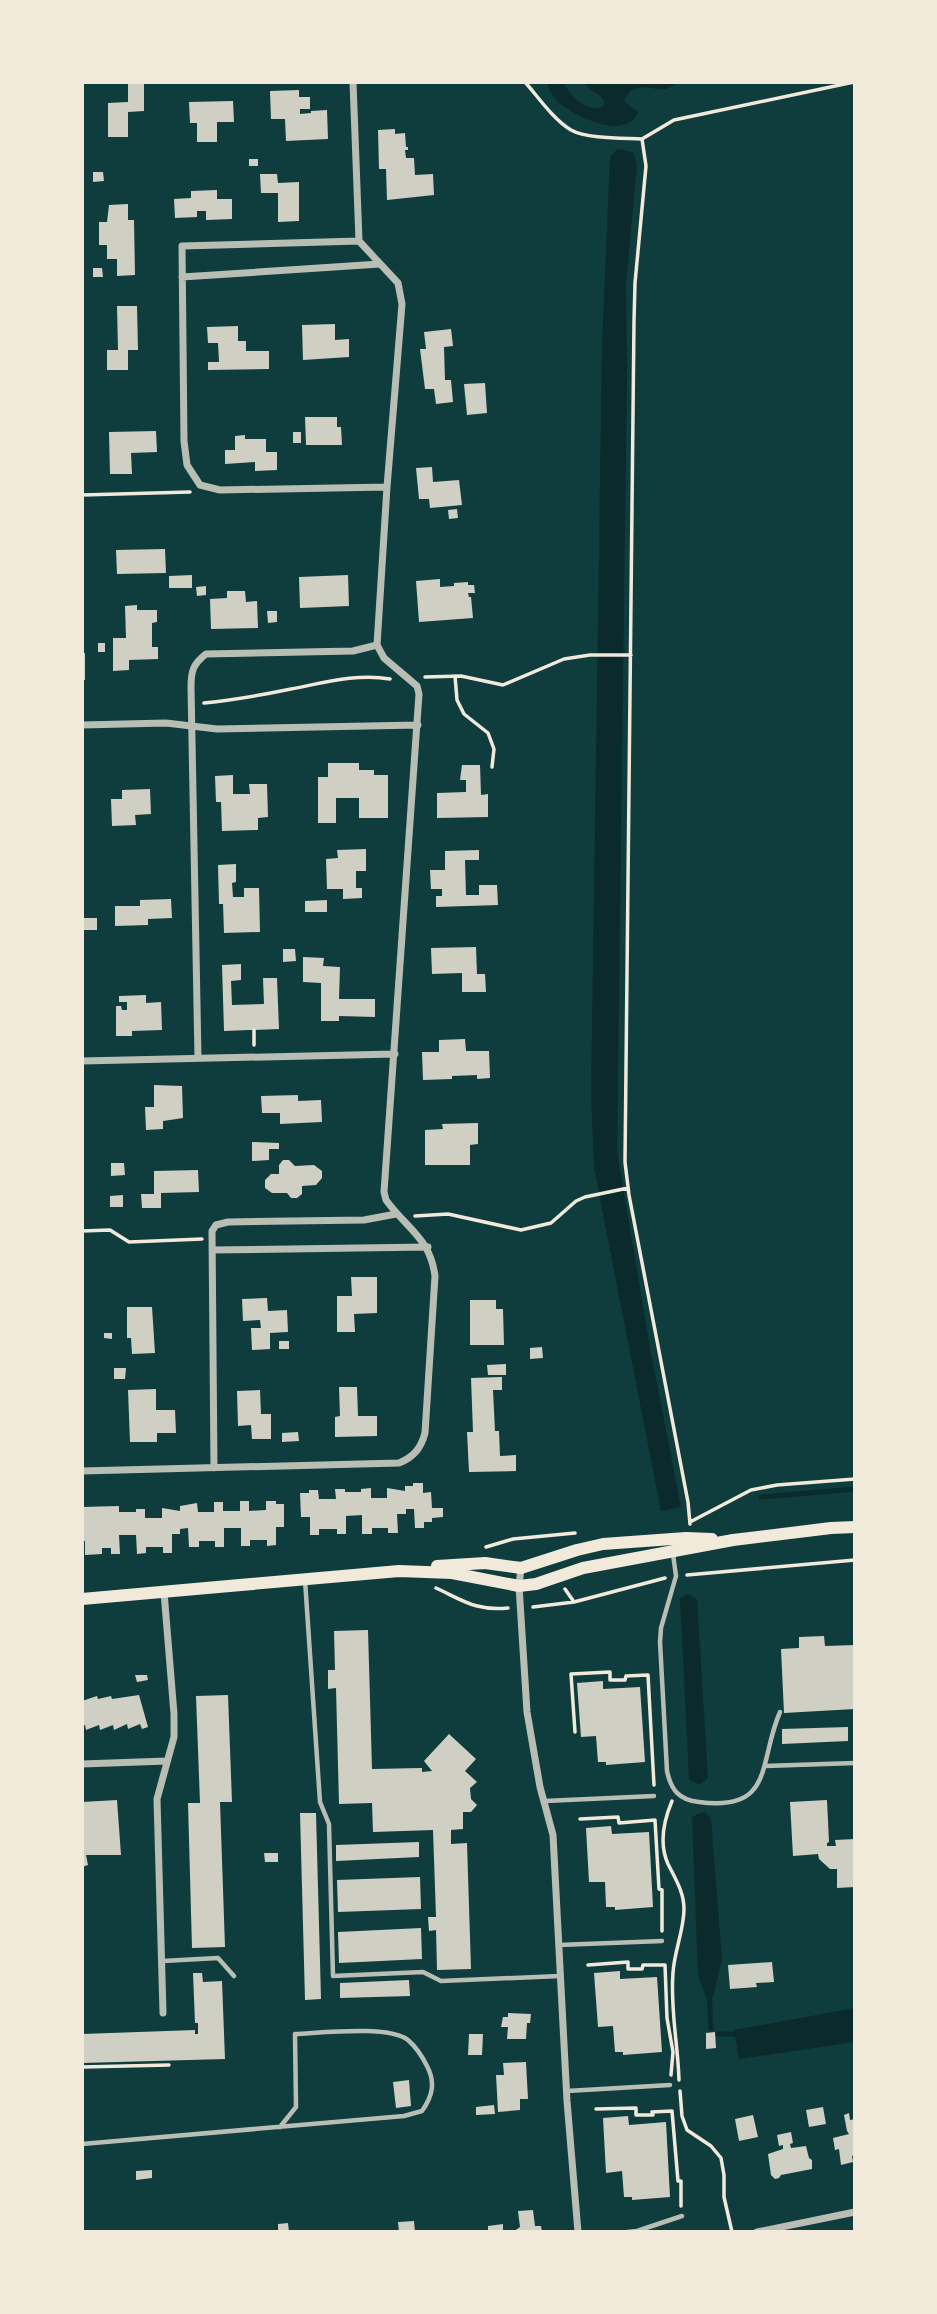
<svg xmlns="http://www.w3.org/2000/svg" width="937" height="2314" viewBox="0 0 937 2314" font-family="'Crimson Pro',serif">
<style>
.water{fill:#0a2a2b}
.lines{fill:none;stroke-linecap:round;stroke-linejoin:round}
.stream{stroke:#0a2a2b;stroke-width:5}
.building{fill:#cfcfc3}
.path{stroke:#f1e9da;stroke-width:3.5}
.service{stroke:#b8beb3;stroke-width:4.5}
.minor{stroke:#b8beb3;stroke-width:7}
.secondary{stroke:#f1e9da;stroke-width:12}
</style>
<rect width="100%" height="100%" fill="#0f3d3e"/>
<!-- water -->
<path class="water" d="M546 82H564C570 97 586 112 603 107L605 102C600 93 589 91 584 82H679C655 99 655 80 630 91L624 101 638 112C627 142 573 116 557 101 552 96 549 89 546 82Z
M617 149 633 152 637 164 626 284 627 373 617 1151 650 1348 681 1507 661 1511 594 1168 591 1094 602 343 610 157Z
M687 1594 697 1599 708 1778C701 1786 697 1785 689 1779L680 1598Z
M705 1812 711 1819 722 1959 713 1997H706L698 1975 692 1817 698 1814Z
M855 2008V2042L739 2059 734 2030Z"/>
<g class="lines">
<!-- stream -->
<path class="stream" d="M761 1497 855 1489
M709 1991 711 2029
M717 2034H735"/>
</g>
<!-- building -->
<path class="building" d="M128 83H144V111L128 112V137H108V103L128 102Z
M299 90V97H310V109H300V114L311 113V111L327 110 328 139 286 141 285 119H271L270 91Z
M233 101 234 122H217V142H197V123H190L189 102Z
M395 129V134L405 133 406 147H408V150H405L406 158H414L415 175 433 174 434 195 387 200 386 169H379L378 130Z
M249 159H258V166H249Z
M93 172H103L104 181 93 182Z
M260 174H277L278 183 299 182V221L278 222V193H261Z
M217 190V199H232V219L206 220V211H197V217L175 218 174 199 191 198V191Z
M128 204V220H134L135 275 117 276V259H107V245H99V222H107L109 205Z
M93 268H102L103 277H93Z
M117 306H137L138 350H128V370H107V350H118Z
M335 324V340L349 339V357L303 360 302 325Z
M238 326V341H246V351H269V369L208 370V362H219L218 343H208L207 327Z
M451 329 453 346 444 347 445 380H451L453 402 436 404 434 389H425L420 349H426L424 332Z
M485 383 487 413 467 415 464 384Z
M305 417H337V427H341L342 445H306Z
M156 431 157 452 131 453 132 474H110L109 432Z
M293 432H301V443H293Z
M245 435V439H266V452H277V470L255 471V462L225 464V450H235V436Z
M432 467 433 482 459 480 462 505 430 508 429 499H419L416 468Z
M457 509 458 518 449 519 448 510Z
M165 549 166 573 117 574 116 550Z
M192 575V588H169V576Z
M348 575 349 606 300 608 299 577Z
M440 579V587L454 586V583L468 582V585H474L475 593H468L469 597H471L473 618 419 622 416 581Z
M206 586V595L197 596 196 587Z
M227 591H245L246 602 257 601 258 628 211 629 210 599 227 598Z
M137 605V610H157V622L152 623V647H158V659L129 660V670L113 671V638H126L125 606Z
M267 611H277V622L268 623Z
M98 643H105V652H98Z
M82 653H85V680H82Z
M328 763H359V770H374V775H388V818H359V798H336V823H318V777H328Z
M462 765H480L481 795 488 794V817L437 818V793L466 792V780H460Z
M233 775V794H250L249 784H267L268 817 258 818V830L222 831 221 802H216L215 776Z
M150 789 151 814 135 815 136 825 112 826 111 799H122V790Z
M366 849V871H356V888H362V898L343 899V889H327L326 859 338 858 337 850Z
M479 850V860H465L466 895H479V885H497L498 905 436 907V896H442V889H431L430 870H445V851Z
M236 864V882L232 883 233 897H244V888H259L260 932 224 933 223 904H219L218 865Z
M171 899 172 918 148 919V925L115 926V906H140V900Z
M327 900V912H305V901Z
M82 918H97V930H82Z
M476 947 477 974H485L486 992H462V973L432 974 431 948Z
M283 949H295L296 961 283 962Z
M303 957 324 958 323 966 340 967 339 999H375V1017L339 1016V1021H321V983L303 982Z
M241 964V980L231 981 232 1005 264 1004 263 978H277L279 1029 224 1031 222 965Z
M146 995V1003L161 1002 162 1030 132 1031V1036H116V1006H121L122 1010H127V1002H119V996Z
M465 1039 466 1051H489L490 1078 477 1079V1075L452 1076V1079L423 1080 422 1052H439V1040Z
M154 1085 182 1086 183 1118 163 1121V1129L146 1130 145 1107H154Z
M298 1095V1101L321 1100 322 1122 280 1124V1113H262L261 1096Z
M478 1123V1144L470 1145V1165H425V1130L443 1129 442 1124Z
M252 1142 279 1143V1149H269V1160L252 1161Z
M283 1160H289L295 1166 314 1165 322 1171V1178L316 1185 302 1186V1194L297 1198H291L287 1193H272L265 1188V1180L271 1174H279V1165Z
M111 1163H124L125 1175 111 1176Z
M198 1170 199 1192 161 1193V1208H142L141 1194H154V1171Z
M123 1195V1207H110V1196Z
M351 1277H377V1313L354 1314 355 1332H337V1296H352Z
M267 1298 268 1311 287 1310 288 1332 270 1333V1349L252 1350 251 1328H261L260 1320 243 1321 242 1299Z
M470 1300H496V1309H503L504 1345H470Z
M127 1307H152L155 1353 132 1354 131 1338H127Z
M104 1333H112V1339L104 1338Z
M279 1341H289V1349H279Z
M542 1347 543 1358 530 1359V1348Z
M506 1364V1375H488L487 1365Z
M114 1368H126L125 1379H114Z
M502 1377V1390H493L495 1431H499L500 1456 516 1455V1471L469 1472 467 1432H473L471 1378Z
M339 1387H357L358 1416H377V1436L335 1437V1417L340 1416Z
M156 1389V1410H175L176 1433H157V1442H130L128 1390Z
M260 1390 261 1414H271V1439H252L251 1425 238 1426 237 1391Z
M298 1432 299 1441 282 1442V1433Z
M413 1483H423V1493L431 1492 432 1508H443V1517L432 1518V1522H424V1528H415L414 1509H406V1514H397L398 1533H388V1528H372V1534H362V1515L346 1516V1534H337V1529H319V1535H310V1517H301L300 1493H309V1490H318L319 1499H336L335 1489H345V1492H361V1489L371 1488V1498H387V1488L405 1491V1486H413Z
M240 1501H249V1511L266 1510V1501H276V1504H284V1527H276V1545L267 1546V1540H250V1546H241V1528H224V1547H215V1541H199V1547H189L188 1528 180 1529V1534H172V1553H163V1547H146V1553L137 1554 136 1535H119L120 1554H111V1548H102V1554L85 1555V1541H82V1507L119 1506V1512H136V1509H145V1518H162V1508L180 1511V1506L197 1503 198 1512H214V1502H223V1511H240Z
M368 1630 372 1769 422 1768V1772L432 1771 424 1761 449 1734 476 1759 465 1771 477 1782 470 1788 471 1799 477 1805 471 1812H463V1829L451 1830V1844L467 1843 471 1969 437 1970 436 1930 429 1931 428 1917H436L433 1830 373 1832 372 1803 339 1804 336 1688 328 1689V1670H335L334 1631Z
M824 1636 825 1646 855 1645V1709L784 1713 781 1649 799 1648V1637Z
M135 1675H147L148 1680 137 1682Z
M603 1681V1689L640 1687 645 1762 606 1765V1762H598L596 1736 581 1737 577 1683Z
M139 1695 148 1727 142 1729 140 1724 128 1729 127 1724 114 1730 113 1725 100 1730 99 1725 86 1730 85 1725 82 1726V1701L97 1696 98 1699 111 1696 112 1699Z
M228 1695 232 1802H220L225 1947 192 1948 188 1803H200L196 1696Z
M848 1727V1741L782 1744V1729Z
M117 1800 121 1855H86L88 1865 82 1867V1802Z
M827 1800 829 1842 827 1843V1846H836L835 1840 855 1839V1887L837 1888V1869H830L819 1859 818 1854 793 1856 790 1802Z
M300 1813H316L321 1999 305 2000Z
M611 1826 612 1834 649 1832 653 1907 615 1910V1907H606L605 1882H589L586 1828Z
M419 1842V1857L336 1861V1845Z
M264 1853H278V1862H265Z
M420 1877 421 1909 338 1912 337 1880Z
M421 1928 422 1959 339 1963 338 1932Z
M772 1962 774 1982 756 1983 757 1987 730 1989 728 1965Z
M620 1971V1979L657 1977 662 2052 623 2055V2052H615L613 2026 598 2027 594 1973Z
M193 1973H202L203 1982 222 1981 225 2059 82 2063V2034L195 2030V2034H198V2023H195Z
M409 1980 410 1996 340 1998V1983Z
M508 2013 531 2014 530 2023H527L526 2039H507L508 2027H501L503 2017H508Z
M715 2032 716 2048 706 2049V2033Z
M469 2034H483L482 2055H468Z
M526 2062 528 2099H520V2110L498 2112 496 2075H504L503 2063Z
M409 2080 411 2106 396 2108 393 2082Z
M494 2105 495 2114 476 2115V2107Z
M823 2107 826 2124 809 2127 806 2110Z
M849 2113 850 2120 855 2119V2155L852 2156 853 2162 841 2165 839 2149 835 2150 833 2138 849 2134 847 2131 844 2115Z
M753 2115 758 2137 739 2141 735 2119Z
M628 2116 629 2125 666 2122 670 2197 632 2200V2197H624L622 2171 606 2173 603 2118Z
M791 2132 793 2143 790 2144 791 2148 806 2146 809 2158 812 2160V2169L781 2175 779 2178 775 2179 771 2175 768 2154 783 2149V2145L779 2146 777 2135Z
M152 2170V2178L136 2180V2171Z
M533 2210 535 2226H541L542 2232H513L520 2227 518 2211Z
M414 2221 415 2232H399L398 2222Z
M288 2223 289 2232H278V2224Z
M503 2224V2232H488V2226Z"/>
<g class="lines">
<!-- path -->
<path class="path" d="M525 82C539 98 553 119 571 130 587 139 622 138 642 139
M642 139 646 166 635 283 634 321 625 1162 629 1195 688 1502 690 1524
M642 139 674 120 854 82
M82 495 190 492
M455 676 457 700 464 714 488 733 494 749 492 767
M425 677 461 676 503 685 564 659 590 655H631
M204 703C233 700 262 695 291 689 323 683 357 673 390 679
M254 1030V1045
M415 1216 448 1214 521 1230 551 1223 576 1201 585 1197 628 1188
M82 1231 110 1230 129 1242 202 1239
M690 1522 751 1490 777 1485 855 1479
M486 1547 513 1539 575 1533
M687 1575 855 1560
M436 1588C464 1601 476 1611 508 1608
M565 1589 574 1602
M533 1607 574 1602 665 1578
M575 1732 571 1674 610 1672V1680H625L626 1676 648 1675 654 1785
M672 1801C664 1820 659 1844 668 1864 675 1878 684 1892 684 1909 684 1930 674 1952 673 1973 670 2009 678 2044 679 2080
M580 1819 618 1817 619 1823 655 1820 659 1889 662 1890V1931
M588 1965 628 1962V1969H642L643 1965H665L667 2018 673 2052 671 2075
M82 2067 169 2065
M680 2091 682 2116 687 2130 711 2146 721 2158 724 2175V2197L732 2232
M596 2109 636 2108V2115H653L652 2112 672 2111 678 2181H681V2206"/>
<!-- service -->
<path class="service" d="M673 1554 676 1576 661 1628 660 1642 667 1771C671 1790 679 1800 699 1802 775 1812 758 1762 780 1712
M305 1580 320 1802 329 1824 333 1976 423 1972 441 1981 560 1976
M765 1766 855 1763
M545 1801 654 1796
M559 1945 662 1941
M163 1961 218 1958 234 1976
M567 2091 670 2085
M82 2144 404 2116 422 2111C432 2097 436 2083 427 2066 422 2056 416 2047 408 2040 389 2025 321 2033 295 2034L296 2107 280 2127
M627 2232 637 2231 682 2216"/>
<!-- minor -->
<path class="minor" d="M359 241 182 246 184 441 187 465 200 485 220 490 387 487
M182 277 380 264
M82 725 166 723 217 729 418 725
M198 1058 191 687C191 671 193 664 206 654L353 651 377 645
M82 1061 395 1054
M212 1250 428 1247
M214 1468 212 1231 216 1225 228 1222 364 1220 396 1214
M82 1471 399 1463C414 1457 421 1448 425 1433L435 1276C430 1238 407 1229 386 1200L384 1192 419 694 417 686 384 658 377 645 387 487 402 304 398 283 359 241 353 82
M521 1568 519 1586 527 1712 540 1787 553 1835 567 2101 578 2232
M82 1764 167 1761
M163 2013 157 1799 174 1737V1714L164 1592
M757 2232 855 2212"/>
<!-- secondary -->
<path class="secondary" d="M437 1566 485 1563 521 1568 577 1550 603 1544 686 1538 712 1539
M82 1599 399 1571 452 1573 519 1586 536 1584 583 1568 733 1540 831 1528 855 1527"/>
</g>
<!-- border -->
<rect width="937" height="2314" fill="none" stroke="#f1e9da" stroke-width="168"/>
</svg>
